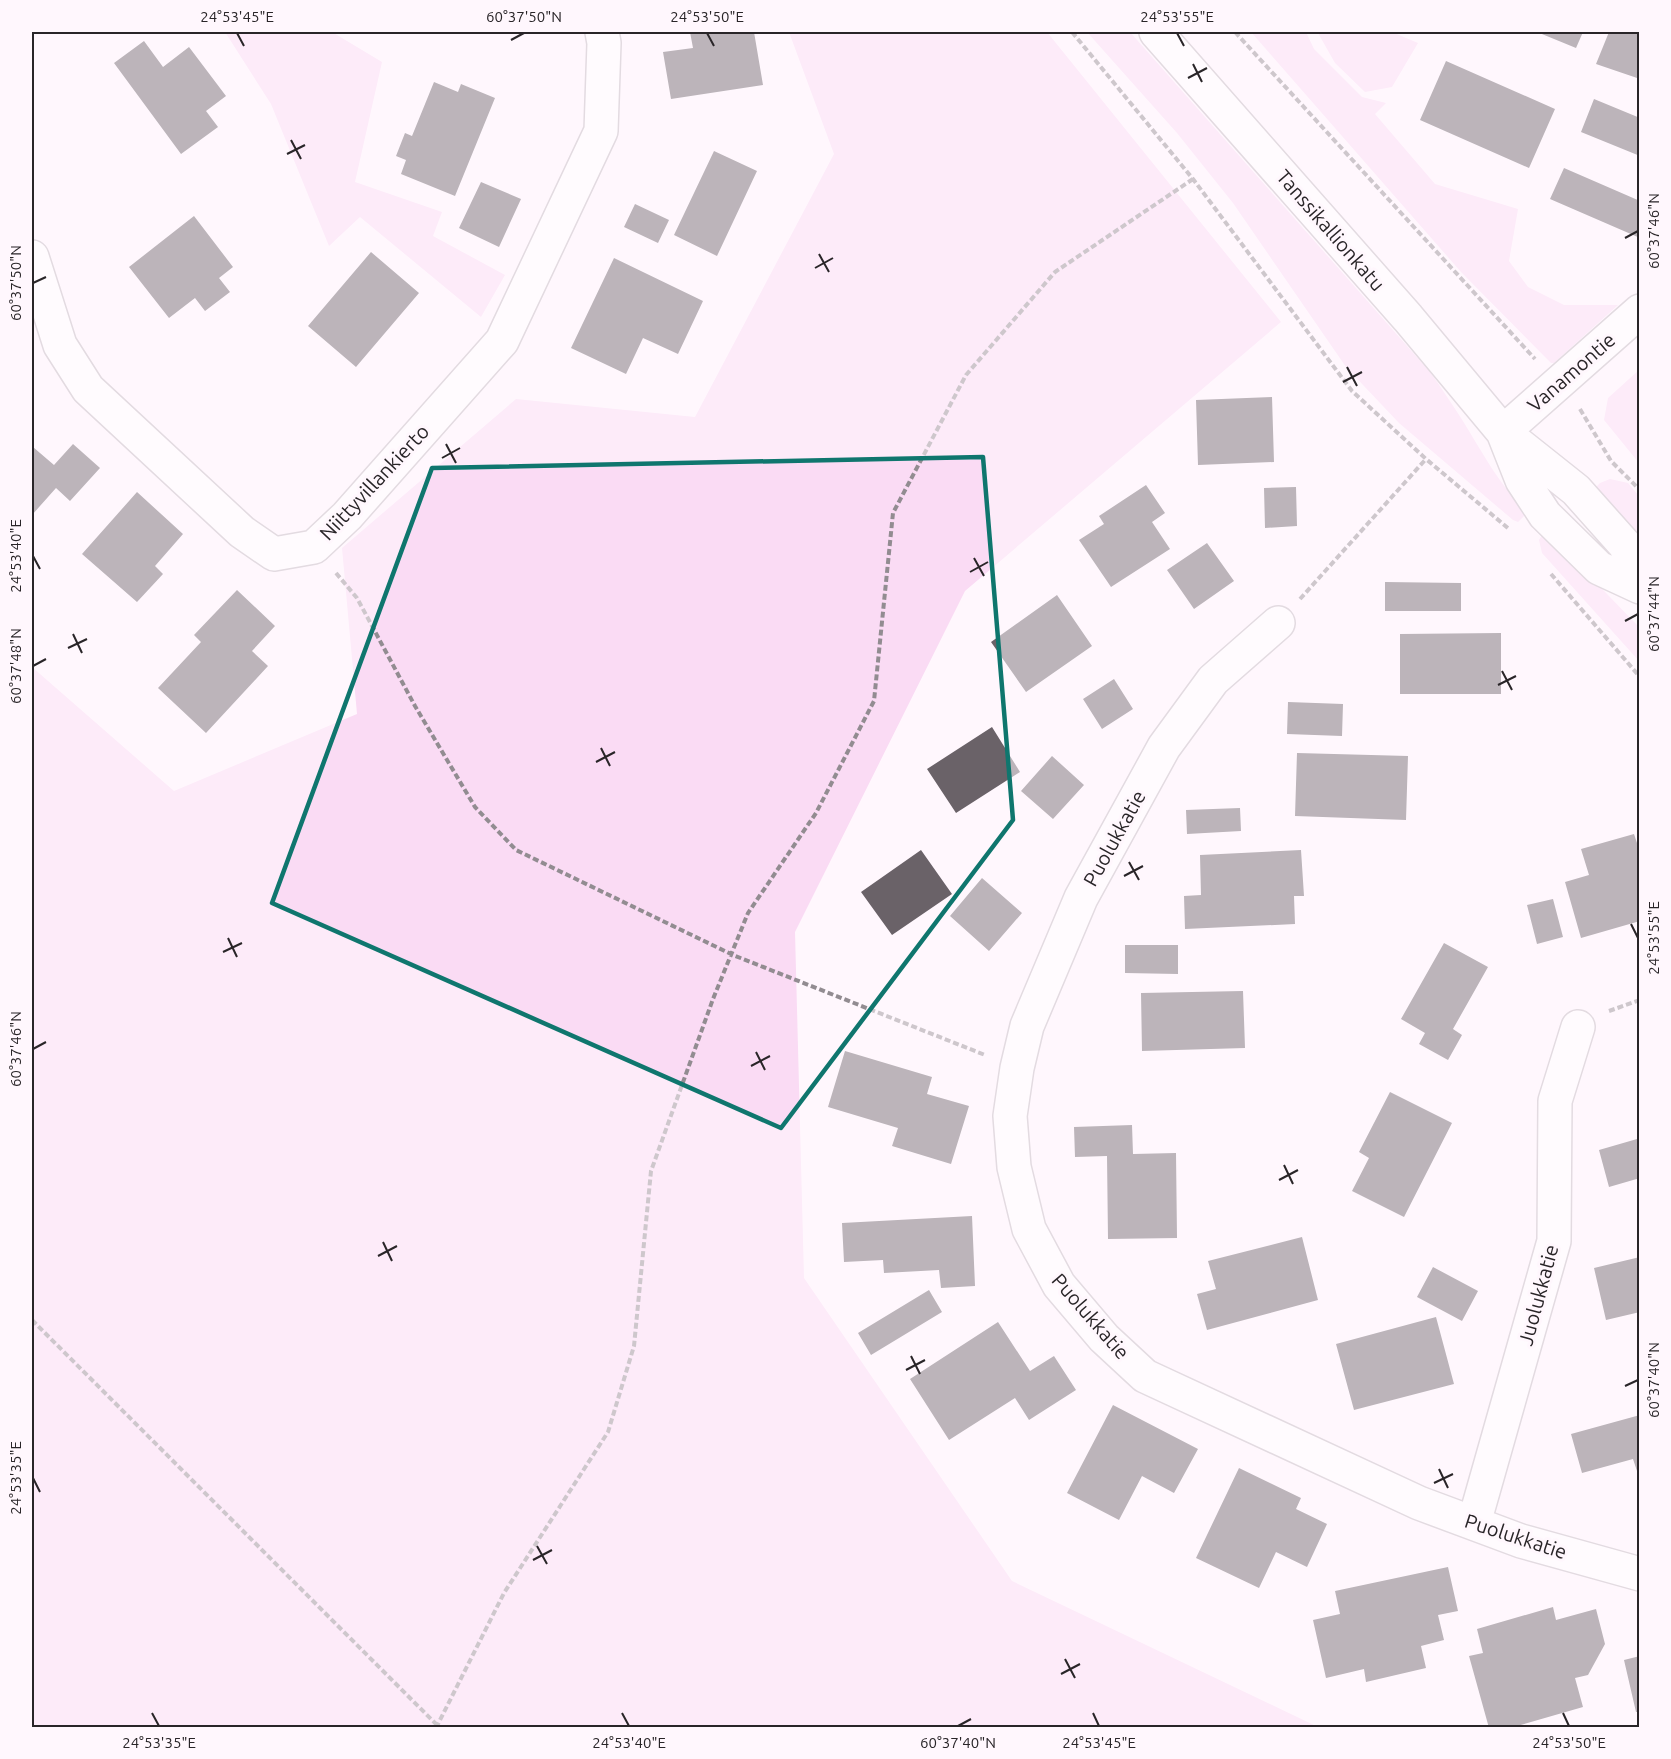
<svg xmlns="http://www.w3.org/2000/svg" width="1671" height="1759" viewBox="0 0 1671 1759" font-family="Ubuntu,sans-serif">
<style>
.green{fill:#fadbf4}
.building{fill:#6a6268}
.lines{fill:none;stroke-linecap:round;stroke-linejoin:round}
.minor-casing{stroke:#c1b8bf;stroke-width:36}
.path{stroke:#928c91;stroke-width:4;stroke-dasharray:6 3;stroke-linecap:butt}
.minor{stroke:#fff;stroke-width:33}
.marked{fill:none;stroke:#0f766e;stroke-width:4.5;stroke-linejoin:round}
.ticks{fill:none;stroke:#292528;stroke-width:2}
.labels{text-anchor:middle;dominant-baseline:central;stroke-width:6;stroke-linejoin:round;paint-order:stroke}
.street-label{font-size:20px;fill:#292528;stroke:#fff7fd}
.neatline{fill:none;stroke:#292528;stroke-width:2}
.ticks-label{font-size:15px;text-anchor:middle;fill:#292528}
</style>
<rect width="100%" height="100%" fill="#fff7fd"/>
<!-- green -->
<path class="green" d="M225 32H332L382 62 355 182 442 212 433 236 505 275 481 317 360 217 329 246 271 104Z
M789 32H1047L1281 322 965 591 795 932 804 1278 1012 1581 1318 1727H32V667L174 791 357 714 342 548 516 399 695 417 834 154Z
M1087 32H1130L1430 372C1441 387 1451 403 1461 418 1483 453 1496 480 1525 510L1524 516 1518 522 1513 520 1399 423 1346 367 1233 203 1177 133Z
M1251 32H1306L1314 49 1362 97 1386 103 1375 114 1435 184 1518 209 1509 261 1528 287 1564 305H1618L1554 363H1551L1461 272Z
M1320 32H1392L1418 43 1392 87 1365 92 1335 63 1318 33Z
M1639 370V463L1604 420 1608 398Z
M1610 479 1628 483 1639 496V536L1627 527 1593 490 1600 483Z
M1545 530 1639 627V661L1542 553 1539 540Z"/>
<!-- building -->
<path class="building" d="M690 32H754L763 85 671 99 663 52 693 48Z
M1537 32H1583L1576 48Z
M1609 32H1640V79L1596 64Z
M144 41 163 67 189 47 226 96 206 111 218 127 181 154 114 63Z
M1446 61 1555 109 1529 168 1420 120Z
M434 82 458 92 461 84 495 98 455 196 401 174 406 160 396 156 405 133 412 136Z
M1594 99 1640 118V156L1581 132Z
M714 151 757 171 717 256 674 235Z
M1564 168 1640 201V238L1550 199Z
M481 182 521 199 499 247 459 228Z
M635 204 669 220 658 243 624 227Z
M194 216 233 267 219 278 230 292 205 311 195 298 169 318 129 267Z
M371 252 419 293 356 367 308 326Z
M614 258 703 301 678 354 643 338 626 374 571 348Z
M1272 397 1274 462 1198 465 1196 400Z
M73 444 100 468 70 501 56 488 32 515V449L33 447 54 465Z
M1146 485 1165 513 1152 522 1170 549 1111 587 1079 540 1104 524 1099 516Z
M1296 487 1297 526 1265 528 1264 488Z
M137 492 183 534 155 566 163 574 137 602 82 554Z
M1207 543 1234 581 1194 609 1167 570Z
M1385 582 1461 583V611H1385Z
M237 590 275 626 252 651 268 666 206 733 158 688 201 642 194 635Z
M1057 595 1092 646 1026 692 991 642Z
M1501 633V694H1400V634Z
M1114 679 1133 709 1102 729 1083 699Z
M1288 702 1343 704 1342 736 1287 734Z
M992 727 1020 772 956 813 927 769Z
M1297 753 1408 756 1406 820 1295 816Z
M1052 756 1084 785 1053 819 1021 791Z
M1240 808 1241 831 1187 834 1186 810Z
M1634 834 1640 852V921L1581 938 1565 882 1589 875 1581 849Z
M921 850 952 894 892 935 861 892Z
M1301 850 1304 896H1294L1295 924 1185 929 1184 896 1201 895 1200 855Z
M982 878 1022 913 989 951 950 916Z
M1553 899 1563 937 1537 944 1527 905Z
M1444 943 1488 967 1453 1029 1462 1035 1448 1060 1419 1044 1425 1033 1401 1019Z
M1125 945H1178V974L1125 973Z
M1243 991 1245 1048 1142 1051 1141 993Z
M845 1051 932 1077 927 1094 969 1106 951 1164 892 1146 898 1128 828 1107Z
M1390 1092 1452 1123 1404 1217 1352 1191 1369 1158 1359 1152Z
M1132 1125 1133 1154 1176 1153 1177 1238 1108 1239 1107 1156 1075 1157 1074 1127Z
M1637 1139 1640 1148V1178L1609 1187 1599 1150Z
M972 1216 975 1286 941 1288 939 1270 884 1273 883 1260 844 1262 842 1223Z
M1302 1237 1318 1300 1207 1330 1197 1294 1216 1289 1208 1261Z
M1640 1257V1312L1606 1320 1594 1268Z
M1433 1267 1478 1291 1462 1321 1417 1297Z
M929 1290 942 1312 871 1355 858 1333Z
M1436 1317 1454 1384 1354 1410 1336 1344Z
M998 1322 1030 1371 1054 1356 1076 1390 1029 1420 1015 1398 949 1440 910 1379Z
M1113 1405 1198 1449 1174 1493 1142 1476 1119 1520 1067 1493Z
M1640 1415V1480L1633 1459 1582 1473 1571 1434Z
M1239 1468 1301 1498 1296 1509 1327 1524 1307 1567 1276 1552 1259 1588 1196 1558Z
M1448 1567 1458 1611 1438 1615 1444 1640 1421 1646 1426 1668 1366 1682 1364 1669 1326 1678 1313 1620 1340 1614 1335 1591Z
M1553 1607 1556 1620 1596 1609 1605 1644 1588 1675 1575 1678 1583 1707 1510 1728H1489L1469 1656 1483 1653 1477 1629Z
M1640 1656V1712H1636L1624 1660Z"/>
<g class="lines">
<defs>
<path id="minor" d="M1156 32 1408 318 1503 432 1576 490 1625 545 1640 575
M32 257 60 345 88 389 242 532 274 554 314 547 347 516 502 341 601 131 604 43 602 32
M1503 432 1522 480 1545 515 1599 568 1640 587
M1503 432 1640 311
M1278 623 1213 680 1164 747 1081 898 1027 1026 1017 1068 1010 1116 1014 1167 1029 1229 1059 1285 1104 1338 1145 1376 1419 1503 1521 1541 1640 1574
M1474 1523 1554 1241 1555 1101 1578 1027"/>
</defs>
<!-- minor casing -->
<use href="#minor" class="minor-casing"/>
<!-- path -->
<path class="path" d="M1072 32 1193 179 1352 391 1426 459 1509 529
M1235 32 1535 359
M1580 409 1611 461 1640 490
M336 573 357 598 415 706 475 807 516 850 733 955 985 1055
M1551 574 1640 677
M1300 599 1426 459
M1609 1011 1640 1000
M32 1320 437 1725 442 1728
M436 1728 504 1593 608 1432 634 1346 651 1171 713 999 748 913 816 813 874 701 893 513 966 375 1055 272 1193 179"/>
<!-- minor -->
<use href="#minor" class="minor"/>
</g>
<!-- marked area -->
<path d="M0 0H1671V1759H0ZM983 457 1013 820 781 1128 272 903 432 468Z" fill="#fff7fd" fill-opacity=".55" fill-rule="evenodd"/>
<path class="marked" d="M983 457 1013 820 781 1128 272 903 432 468Z"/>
<!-- ticks -->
<path class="ticks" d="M237 33 244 46M707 33 714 46M1177 33 1184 46M511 40 524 33M1193 64 1202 82M1188 78 1207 68M291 140 301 159M287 154 305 145M1625 238 1638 231M819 254 829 272M815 268 833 258M33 283 46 277M1347 367 1357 386M1343 382 1362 372M446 444 456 463M442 458 460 448M33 556 40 569M974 558 984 576M970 572 988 562M1625 621 1638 614M73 634 82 653M68 648 87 639M33 666 46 659M1502 671 1512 690M1498 685 1516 676M601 748 610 766M596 762 615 752M1129 862 1139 880M1124 876 1143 866M1631 924 1638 938M228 938 237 957M223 952 242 943M33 1049 46 1042M756 1052 765 1070M751 1066 770 1056M1284 1165 1293 1184M1279 1180 1298 1170M383 1242 392 1261M378 1256 397 1246M911 1356 920 1374M906 1370 925 1360M1625 1386 1638 1380M1439 1469 1448 1488M33 1478 40 1492M1434 1483 1453 1474M537 1546 547 1564M533 1560 552 1550M1065 1659 1075 1678M1061 1674 1080 1664M152 1713 159 1726M622 1713 629 1726M1093 1713 1099 1726M1563 1713 1569 1726M958 1726 971 1719"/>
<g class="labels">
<!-- street labels -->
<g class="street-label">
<text transform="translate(1331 230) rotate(49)">Tanssikallionkatu</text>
<text transform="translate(1571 372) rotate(-41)">Vanamontie</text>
<text transform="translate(374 482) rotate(-47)">Niittyvillankierto</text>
<text transform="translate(1114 838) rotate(-61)">Puolukkatie</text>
<text transform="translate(1538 1295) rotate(-75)">Juolukkatie</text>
<text transform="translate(1091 1316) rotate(49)">Puolukkatie</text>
<text transform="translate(1516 1536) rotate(18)">Puolukkatie</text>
</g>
</g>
<!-- border -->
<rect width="1671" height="1759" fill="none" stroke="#fff7fd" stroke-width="66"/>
<rect x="33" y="33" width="1605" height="1693" class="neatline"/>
<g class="ticks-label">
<text x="237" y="22">24°53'45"E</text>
<text x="524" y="22">60°37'50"N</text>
<text x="707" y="22">24°53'50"E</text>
<text x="1177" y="22">24°53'55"E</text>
<text transform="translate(1654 231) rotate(-90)" y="5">60°37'46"N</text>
<text transform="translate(16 283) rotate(-90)" y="5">60°37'50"N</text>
<text transform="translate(16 556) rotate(-90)" y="5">24°53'40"E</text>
<text transform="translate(1654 614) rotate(-90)" y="5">60°37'44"N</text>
<text transform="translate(16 666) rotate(-90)" y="5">60°37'48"N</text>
<text transform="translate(1654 938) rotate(-90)" y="5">24°53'55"E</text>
<text transform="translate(16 1049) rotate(-90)" y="5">60°37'46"N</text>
<text transform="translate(1654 1380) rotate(-90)" y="5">60°37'40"N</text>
<text transform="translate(16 1478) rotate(-90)" y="5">24°53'35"E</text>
<text x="159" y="1748">24°53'35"E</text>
<text x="629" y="1748">24°53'40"E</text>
<text x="958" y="1748">60°37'40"N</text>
<text x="1099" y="1748">24°53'45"E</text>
<text x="1569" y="1748">24°53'50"E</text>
</g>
</svg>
